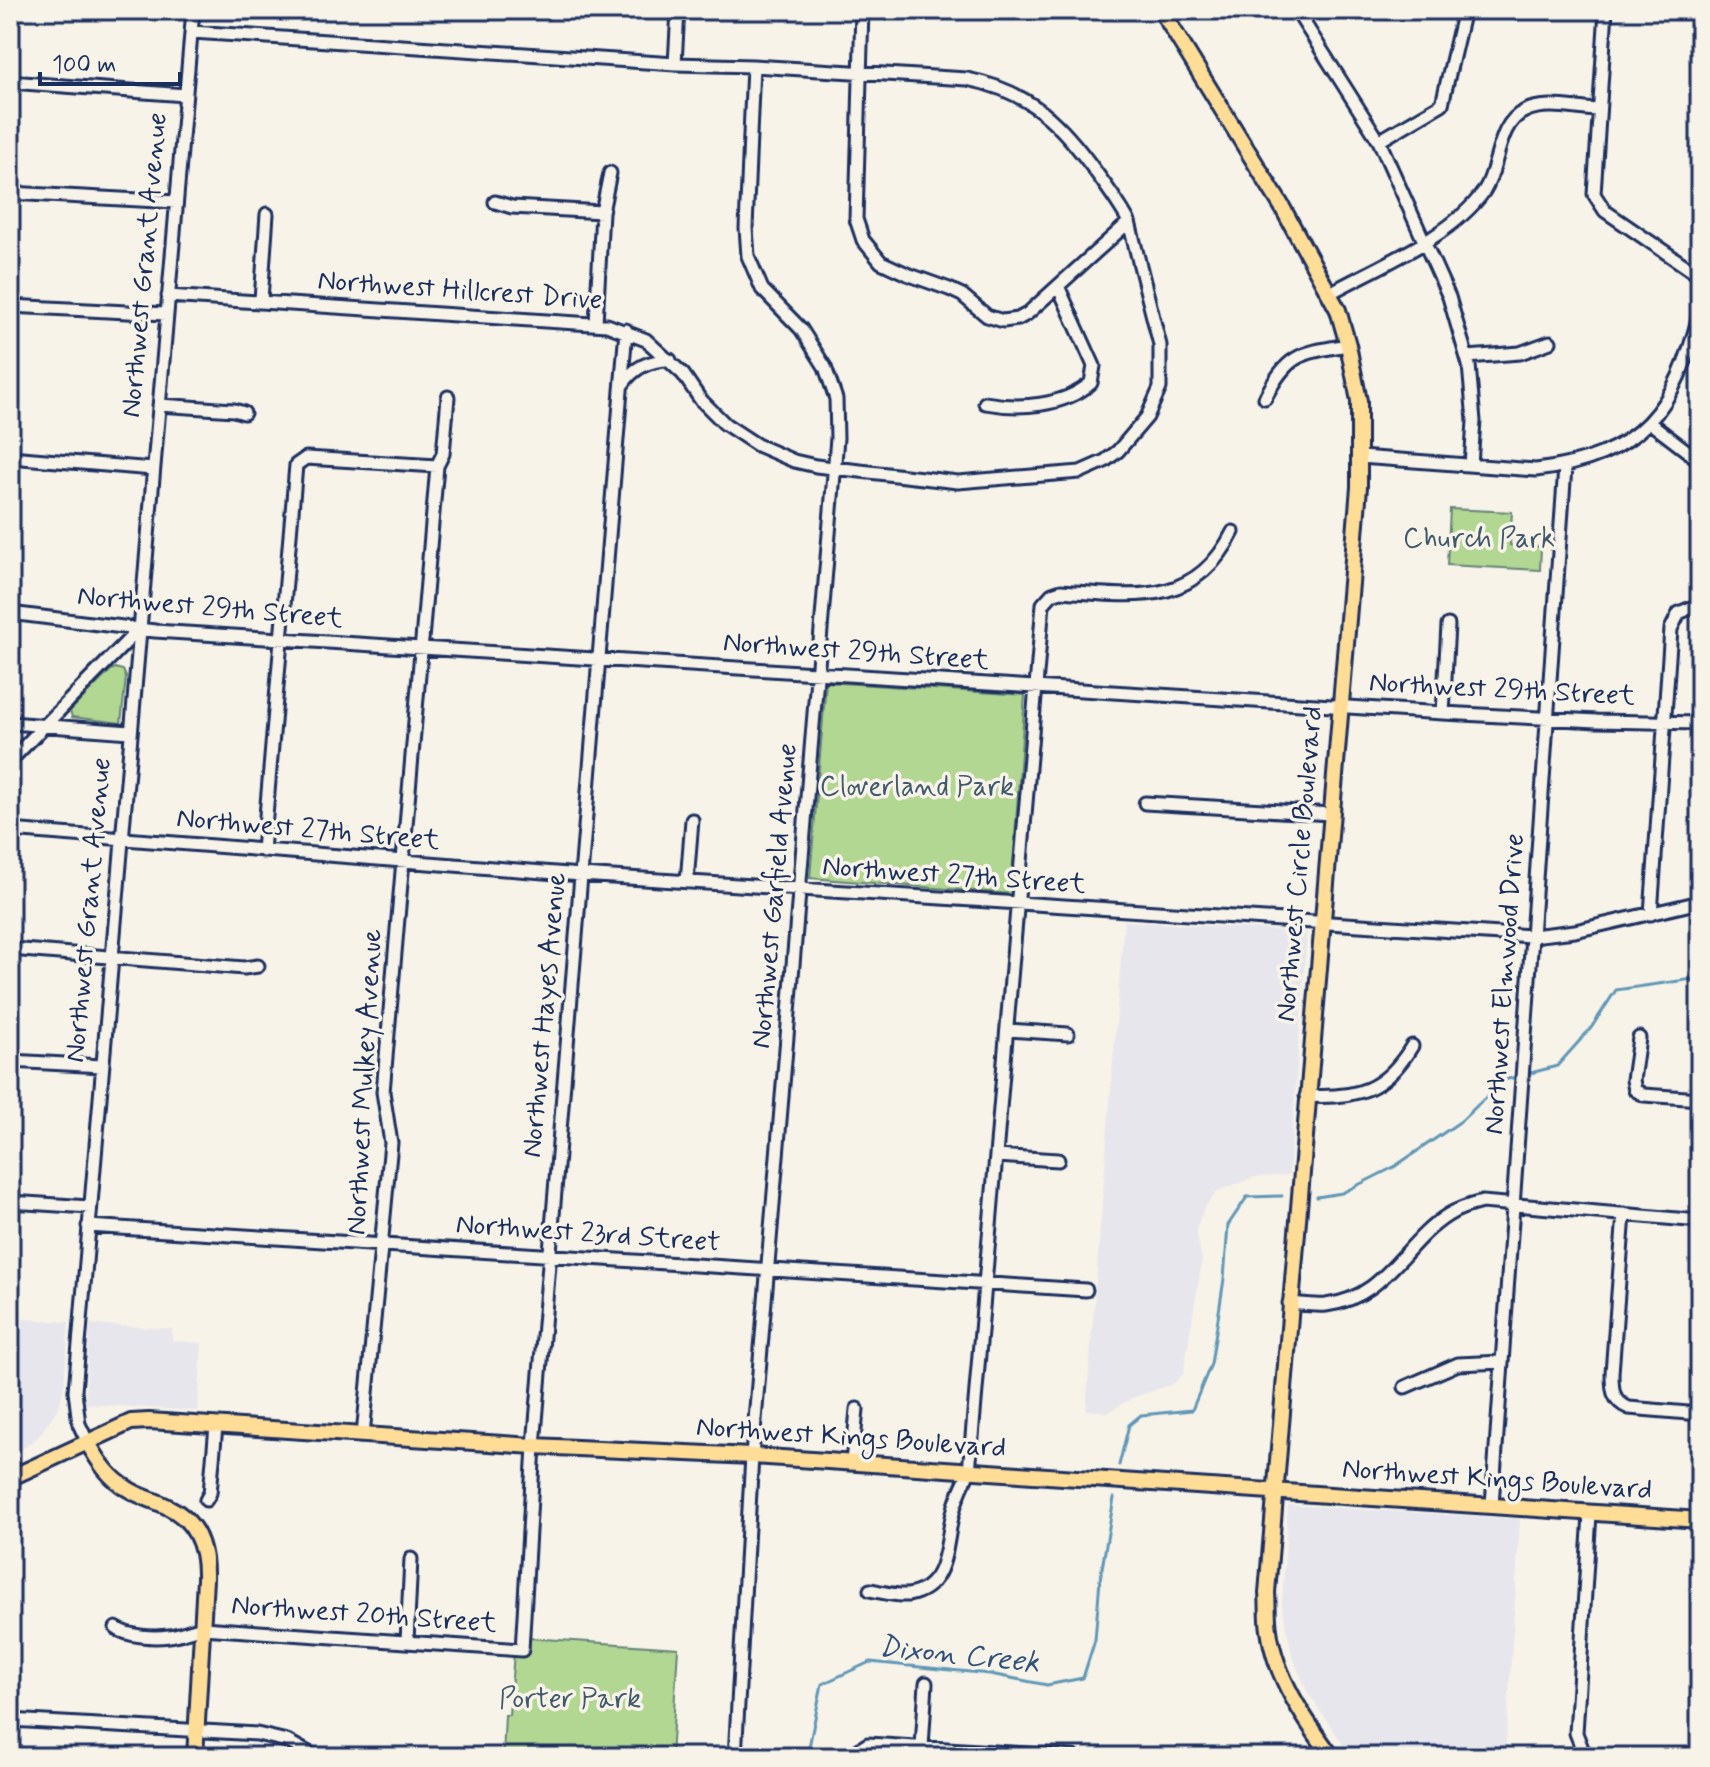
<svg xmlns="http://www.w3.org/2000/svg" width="1710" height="1767" viewBox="0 0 1710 1767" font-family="Mynerve,sans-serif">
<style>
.built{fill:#e7e6ed}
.green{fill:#b1d792;stroke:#668378;stroke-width:2}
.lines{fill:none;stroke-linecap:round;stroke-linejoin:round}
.stream{stroke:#6197b6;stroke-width:3}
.minor-casing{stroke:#1b2f5e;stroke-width:17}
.major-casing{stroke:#1b2f5e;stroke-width:20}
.minor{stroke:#f7f3e8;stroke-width:11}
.major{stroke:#ffdd96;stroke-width:14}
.labels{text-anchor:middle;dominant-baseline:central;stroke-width:7;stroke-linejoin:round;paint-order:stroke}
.street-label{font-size:28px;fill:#1b2f5e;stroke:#f7f3e8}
.park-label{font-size:28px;fill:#40596b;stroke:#f7f3e8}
.water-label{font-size:30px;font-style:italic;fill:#32527b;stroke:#f7f3e8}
</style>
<rect width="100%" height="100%" fill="#f7f3e8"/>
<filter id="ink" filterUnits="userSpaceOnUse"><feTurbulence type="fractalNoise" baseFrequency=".0125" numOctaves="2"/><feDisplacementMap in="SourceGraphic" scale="16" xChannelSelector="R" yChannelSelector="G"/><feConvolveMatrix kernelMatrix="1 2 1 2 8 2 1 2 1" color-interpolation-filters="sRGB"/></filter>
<g filter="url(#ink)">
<!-- built -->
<path class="built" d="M1124 921 1307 932 1289 1175 1255 1177 1218 1191 1210 1200 1203 1210 1196 1230 1202 1260 1183 1375 1173 1384 1132 1398 1109 1412 1086 1410Z
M10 1318 69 1322 64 1385 59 1407 38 1437 10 1458Z
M90 1324 172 1329V1341L202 1343 198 1411 85 1404Z
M1288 1505 1520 1519 1505 1757H1352L1308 1693 1292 1655 1282 1604Z"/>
<!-- green -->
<path class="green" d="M1450 509 1512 512 1510 545 1541 547 1540 570 1447 565Z
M115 668 123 670 126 677 121 723 72 717 70 711 111 670Z
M826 682 1025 695 1011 894 810 878Z
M529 1638 678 1648 671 1757H503L505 1715H509L514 1652 528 1653Z"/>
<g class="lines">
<!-- stream -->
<path class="stream" d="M1527 1074 1557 1066 1591 1028 1616 990 1700 978
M1317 1197 1342 1193 1394 1167 1461 1121 1504 1080 1520 1076
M1119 1465 1129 1425 1141 1415 1192 1410 1211 1364 1224 1279 1228 1225 1247 1197 1282 1196
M807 1757 822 1684 870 1662 990 1674 1047 1685 1083 1678 1095 1640 1100 1580 1114 1498"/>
<defs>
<path id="minor" d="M862 10 856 219 863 240 881 262 907 274 949 289 962 295 987 316 1003 321 1018 319 1027 314 1129 222
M1296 10 1379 141 1449 297 1469 365 1474 421 1471 465
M1606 10 1594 194 1605 211 1700 276
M675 64 678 10
M10 82 185 95
M1379 141 1442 104 1464 10
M10 193 176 202
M495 202 512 207 602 212
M1330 293C1379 266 1452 237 1484 191 1500 167 1496 124 1525 111 1546 101 1576 109 1598 110
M168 296 607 325 646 340 683 374 700 399 725 424 757 445 794 461 816 466 958 482 1080 472 1105 461 1118 451 1147 417 1160 388V345L1129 222C1120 205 1109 190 1098 175 1062 124 1030 91 967 79L753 66 675 64 192 32
M261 300 267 214
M10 306 166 314
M596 323 602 212 610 173
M1467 357 1520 353 1550 342
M623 384C634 367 650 360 670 360
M1265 398C1288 353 1301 353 1348 345
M985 403C1019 409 1063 407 1091 383L1094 366 1058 286
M159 405 234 410 244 413
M1649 422 1700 461
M10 457 153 469
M1360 457 1536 470C1640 457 1676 410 1700 311
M10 613 155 631 1443 713 1597 721 1700 723
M1443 713 1448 625
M10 723 130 732
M10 761 138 630
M1145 803 1331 814
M10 830 581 875 1532 936 1575 931 1700 902
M263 851 296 465 306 458 437 466
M687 882 692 820
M1651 914 1671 629 1679 613 1700 604
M10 949 244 968 258 966
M1008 1030 1068 1034
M1639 1038 1633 1080 1635 1090 1644 1095 1700 1099
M10 1061 102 1066
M1306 1096C1356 1099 1385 1091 1412 1046
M997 1156 1058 1160
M10 1202 90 1207
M1624 1214 1612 1373C1612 1389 1612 1401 1629 1408L1700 1414
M88 1226 1086 1290
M1289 1303C1301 1304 1314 1306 1326 1305 1387 1297 1402 1244 1448 1215 1459 1208 1470 1205 1482 1202L1700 1221
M1405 1387 1458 1364 1502 1362
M363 1435 391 1143 383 1092 437 466 443 454 448 397
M88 1443 79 1424 75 1391 193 10
M852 1463 857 1409
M206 1500 210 1493 216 1426
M1492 1505 1565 467
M1590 1514 1576 1733 1583 1751 1596 1757
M870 1590C882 1592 896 1596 908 1595 949 1588 945 1544 953 1513 956 1498 963 1485 969 1472L1043 604 1052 594 1061 591C1133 596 1195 608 1233 532
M116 1628C129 1637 154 1638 169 1636 181 1635 191 1629 202 1628L522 1650 534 1446 626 330
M407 1641 411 1559
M10 1720 257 1734 287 1741 316 1757
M922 1747 926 1683
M735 1757 752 1456 837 438 836 399 825 367 801 329 762 289 748 256 746 228 753 66
M857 1757 860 1749 868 1744 1074 1757"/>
<path id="major" d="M1161 10 1281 205 1338 310 1348 345 1359 401V487L1267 1593C1268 1605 1267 1618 1269 1630 1275 1677 1305 1720 1332 1757
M88 1443C99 1462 109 1478 128 1489 140 1497 155 1500 168 1507 197 1521 206 1548 205 1579L195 1757
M10 1478 131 1422 149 1421 534 1446 752 1456 1700 1520"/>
</defs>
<!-- minor casing -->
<use href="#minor" class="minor-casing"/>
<!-- major casing -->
<use href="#major" class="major-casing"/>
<!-- minor -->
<use href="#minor" class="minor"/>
<!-- major -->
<use href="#major" class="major"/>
</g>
</g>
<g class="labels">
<!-- street labels -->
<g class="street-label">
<text transform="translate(145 265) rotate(-85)">Northwest Grant Avenue</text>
<text transform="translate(460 291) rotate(4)">Northwest Hillcrest Drive</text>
<text transform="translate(210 608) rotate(5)">Northwest 29th Street</text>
<text transform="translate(856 652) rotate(4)">Northwest 29th Street</text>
<text transform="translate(1502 690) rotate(3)">Northwest 29th Street</text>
<text transform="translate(308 830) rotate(5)">Northwest 27th Street</text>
<text transform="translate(1300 864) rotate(-85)">Northwest Circle Boulevard</text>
<text transform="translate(954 876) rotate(4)">Northwest 27th Street</text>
<text transform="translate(775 896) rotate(-85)">Northwest Garfield Avenue</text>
<text transform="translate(89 910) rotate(-85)">Northwest Grant Avenue</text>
<text transform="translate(1505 984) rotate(-86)">Northwest Elmwood Drive</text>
<text transform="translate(545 1015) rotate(-85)">Northwest Hayes Avenue</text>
<text transform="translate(365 1082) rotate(-87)">Northwest Mulkey Avenue</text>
<text transform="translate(588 1234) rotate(4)">Northwest 23rd Street</text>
<text transform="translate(851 1438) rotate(4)">Northwest Kings Boulevard</text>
<text transform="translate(1497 1480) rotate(4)">Northwest Kings Boulevard</text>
<text transform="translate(364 1615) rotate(4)">Northwest 20th Street</text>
</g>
<!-- park labels -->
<g class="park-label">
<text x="1479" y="539">Church Park</text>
<text x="917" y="787">Cloverland Park</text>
<text x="570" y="1699">Porter Park</text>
</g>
<!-- water labels -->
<g class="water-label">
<text transform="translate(959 1655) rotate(6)">Dixon Creek</text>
</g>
</g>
<!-- margin -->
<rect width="1710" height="1767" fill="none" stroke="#f7f3e8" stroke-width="40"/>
<rect x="20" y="20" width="1670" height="1727" fill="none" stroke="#1b2f5e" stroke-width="3" filter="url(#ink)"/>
<!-- scale -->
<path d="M40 72v12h140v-12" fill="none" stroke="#1b2f5e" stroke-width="4"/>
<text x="52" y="72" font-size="24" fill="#1b2f5e" stroke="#f7f3e8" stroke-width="6" paint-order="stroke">100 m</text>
</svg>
